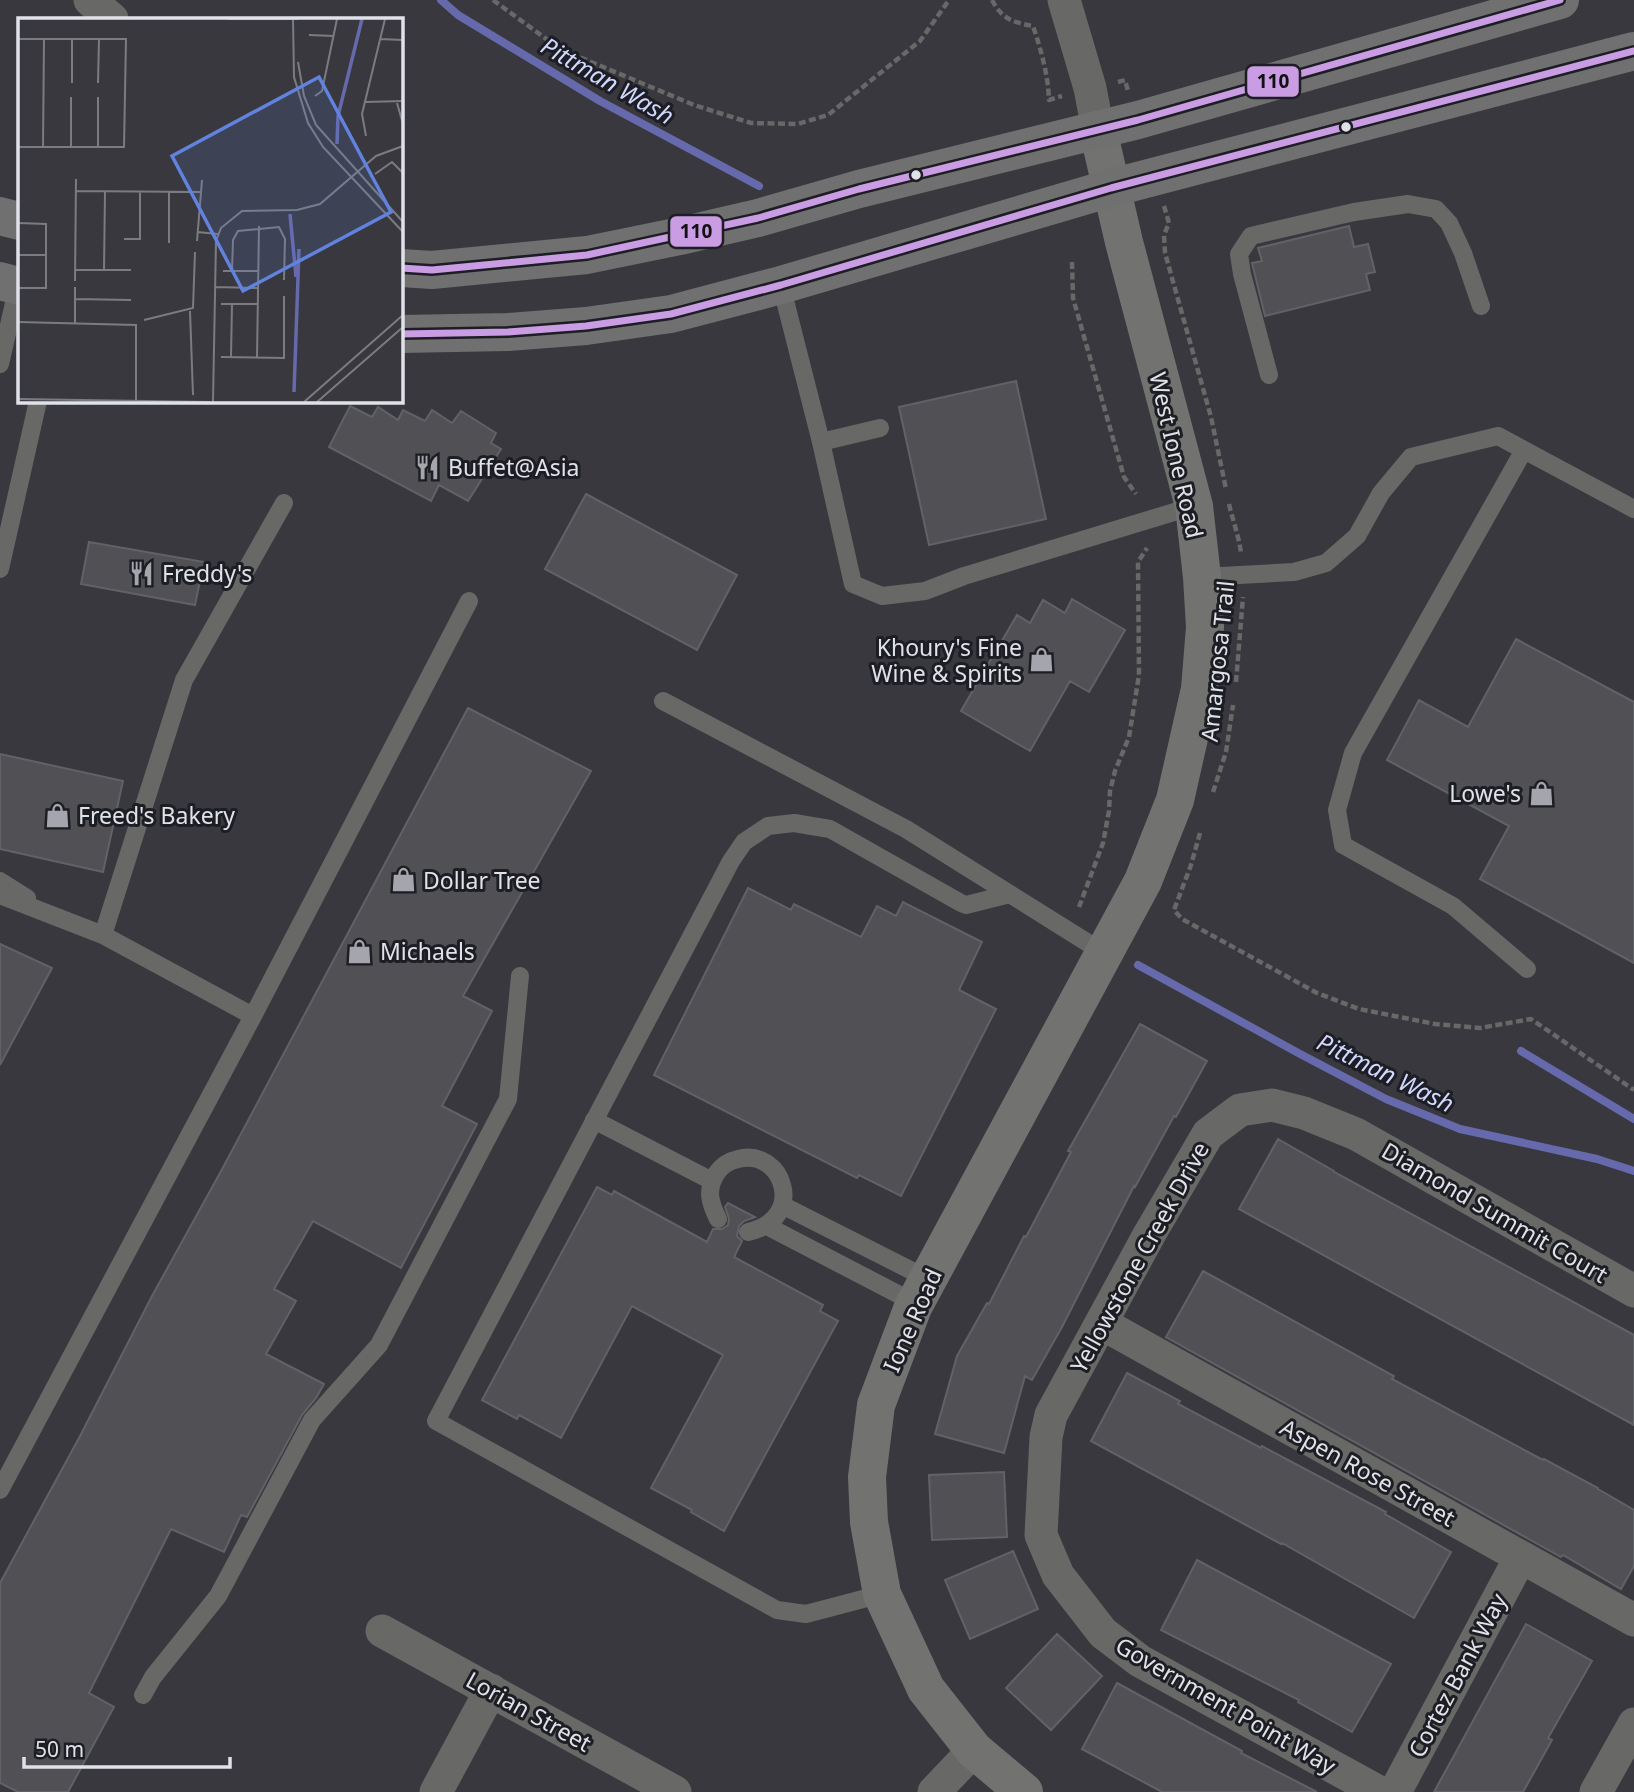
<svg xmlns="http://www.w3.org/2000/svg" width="1634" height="1792" viewBox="0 0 1634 1792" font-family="'Noto Sans',sans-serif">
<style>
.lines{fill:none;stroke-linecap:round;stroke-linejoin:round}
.stream{stroke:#666aac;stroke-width:8}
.building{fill:#505055;stroke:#616267;stroke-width:2}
.path{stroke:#686868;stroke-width:4.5;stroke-dasharray:7 3.5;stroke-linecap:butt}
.lane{stroke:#686867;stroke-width:18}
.street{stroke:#686867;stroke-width:33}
.secondary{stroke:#727371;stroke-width:38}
.primary{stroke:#707070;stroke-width:38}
.bus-1-casing{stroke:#1d1e23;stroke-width:12}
.bus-1{stroke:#c99ce3;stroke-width:7}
.bus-dot{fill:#e0e2e9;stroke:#1d1e23;stroke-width:2.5}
.labels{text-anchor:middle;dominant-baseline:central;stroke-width:6;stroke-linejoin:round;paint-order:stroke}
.street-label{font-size:23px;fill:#e0e2e9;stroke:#1d1e23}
.poi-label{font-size:23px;fill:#e0e2e9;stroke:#1d1e23;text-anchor:start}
.water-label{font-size:24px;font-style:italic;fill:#d1d7ff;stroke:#1d1e23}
.inset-river{fill:none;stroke:#666aac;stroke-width:3.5}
.inset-road{fill:none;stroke:#7b7c82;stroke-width:2}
.view{fill:#6182de;fill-opacity:0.15;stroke:#6182de;stroke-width:3.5}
.inset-edge{fill:none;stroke:#e0e2e9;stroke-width:3.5}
.line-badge{stroke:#1d1e23;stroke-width:2.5}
.pale-badge-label{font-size:19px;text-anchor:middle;font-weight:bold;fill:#111}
</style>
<rect width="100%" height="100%" fill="#38383e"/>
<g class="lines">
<!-- stream -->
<path class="stream" d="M441 0 458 15 600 101 759 186
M1138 965 1302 1055 1386 1099 1460 1129 1597 1159 1634 1171
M1521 1051 1634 1119"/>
</g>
<!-- building -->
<path class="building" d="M1349 226 1354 247 1368 244 1375 272 1366 274 1370 290 1265 316 1252 263 1262 261 1258 248Z
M1016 381 1046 519 929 545 899 407Z
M350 406 372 417 378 407 398 420 403 410 425 421 432 410 452 423 461 411 496 433 491 443 501 449 468 501 439 485 431 501 329 447Z
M586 494 737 575 697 650 545 569Z
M89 542 204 562 195 605 81 584Z
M1072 599 1125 630 1089 692 1070 681 1030 751 961 711 1017 615 1030 623 1043 600 1065 613Z
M1516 639 1634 702V963L1480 879 1509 826 1387 760 1419 700 1468 727Z
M468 708 591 771 463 996 492 1011 442 1106 477 1124 401 1268 313 1221 274 1289 296 1301 266 1354 324 1384 316 1398 302 1415 247 1517 241 1515 224 1552 171 1529 89 1693 114 1707 68 1792H18L0 1783V1583L79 1438 152 1296 220 1173Z
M0 754 123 781 103 872 0 849Z
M748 888 791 910 794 904 861 937 877 906 896 916 903 902 982 942 959 990 996 1009 901 1196 859 1175 857 1178 654 1075Z
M0 944 52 968 0 1065Z
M1140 1024 1207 1061 1176 1117 1174 1116 1135 1187 1134 1186 1062 1327 1032 1380 1025 1376 1004 1453 935 1434 957 1356 987 1303 989 1304 1024 1236 1026 1237 1071 1152 1068 1151Z
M1278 1139 1334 1171V1172L1634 1335V1425L1239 1209Z
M597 1187 612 1195 614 1191 707 1242 713 1229H722L728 1225 729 1219 725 1207 728 1203 755 1217 744 1221 739 1226 737 1236 742 1241 734 1257 823 1305 820 1311 838 1321 724 1531 691 1512 692 1510 651 1488 723 1355 632 1306 561 1438 519 1415 517 1419 482 1400Z
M1203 1271 1394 1376 1392 1379 1543 1460 1544 1459 1598 1488V1489L1634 1510V1566L1621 1589 1563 1555 1561 1557 1166 1337Z
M1127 1373 1180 1401 1178 1404 1261 1448 1262 1446 1386 1512 1385 1514 1451 1552 1414 1618 1282 1543 1281 1544 1091 1441Z
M1004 1472 1007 1537 932 1540 929 1475Z
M1013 1551 1038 1609 970 1639 945 1580Z
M1197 1560 1391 1664 1352 1732 1298 1702 1299 1700 1161 1630Z
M1526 1624 1592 1661 1548 1738 1552 1740 1523 1792H1434Z
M1057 1634 1102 1676 1051 1730 1006 1688Z
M1117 1683 1242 1751 1241 1753 1317 1792H1162L1082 1749Z"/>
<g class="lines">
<!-- path -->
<path class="path" d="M493 0 560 49 694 105 751 123 798 124 828 115 920 41 949 0
M992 0C1002 19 1012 22 1033 26 1041 50 1048 74 1049 100L1062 96
M1118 82 1125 80 1128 91
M1164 206 1169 223 1164 235 1165 253 1211 417 1226 489
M1072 262 1073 298 1124 477 1136 494
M1229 504C1233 521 1239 537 1241 553
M1236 682 1243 597
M1213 792 1226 752 1233 705
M1200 833 1191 865 1174 910 1182 919 1317 993 1359 1009 1435 1024 1480 1028 1531 1019 1634 1090
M1079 907 1103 843 1109 811 1110 791 1115 771 1129 737 1139 675 1138 562 1147 548"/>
<!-- lane -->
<path class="lane" d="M781 285 821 442 853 584 882 596 925 591 964 576 1194 506
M0 364 18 286
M1269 375 1242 274 1239 254 1251 236 1354 212 1408 204 1436 209 1449 223 1463 253 1481 306
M821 442 880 428
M1524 450 1353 753 1337 810 1343 845 1453 906 1527 969
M0 569 38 401
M1202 577 1294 572 1326 563 1357 536 1381 493 1411 457 1498 436 1634 509
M663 701 906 829 1104 953
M0 881 27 898
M0 895 103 935 184 680 284 503
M103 935 253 1016
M594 1120 712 1181
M782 1205 928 1279
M718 1219C710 1203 706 1190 716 1174 721 1166 729 1161 738 1159 783 1147 808 1219 748 1232
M767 1226 915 1303
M0 1490 253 1016 469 601
M882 1594 806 1614 777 1610 436 1421 731 861 744 842 768 826 794 823 830 829 961 903 966 905 1010 894
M143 1695 153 1677 218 1596 312 1420 379 1345 508 1099 520 976"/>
<!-- street -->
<path class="street" d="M90 0 112 19
M1064 0 1090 88 1098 130
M1101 1323 1634 1620
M382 1631 675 1792
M436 1792 491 1690
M934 1792 974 1750
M1379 1792 1140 1661 1103 1633 1058 1575 1041 1535 1046 1437 1051 1415 1149 1235 1208 1134 1240 1110 1272 1105 1304 1113 1356 1134 1634 1291
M1395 1792 1520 1558
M1596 1792 1634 1724"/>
<!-- secondary -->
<path class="secondary" d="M1024 1792 974 1750 926 1689 882 1594 869 1522 867 1477 876 1405 913 1307 1143 881 1175 800 1200 689 1205 627 1202 577 1194 506 1124 242 1098 130"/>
<!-- primary -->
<path class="primary" d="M0 216 19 221
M401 268 432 270 587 255 680 236 758 218 859 189 1138 120 1560 0
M0 281 19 286
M401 334 508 332 586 326 671 314 781 285 1111 188 1634 51"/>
<defs>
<path id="bus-1" d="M401 268 432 270 587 255 758 218 859 189 1138 120 1560 0
M401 334 508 332 586 326 671 314 781 285 1111 188 1634 51"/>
</defs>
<!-- bus-1 casing -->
<use href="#bus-1" class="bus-1-casing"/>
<!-- bus-1 -->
<use href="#bus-1" class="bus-1"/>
</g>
<!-- icons -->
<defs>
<symbol id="restaurant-bare" viewBox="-9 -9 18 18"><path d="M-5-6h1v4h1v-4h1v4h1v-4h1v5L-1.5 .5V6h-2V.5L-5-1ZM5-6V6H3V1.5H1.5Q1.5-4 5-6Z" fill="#a5a6ad" stroke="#1d1e23" stroke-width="2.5" paint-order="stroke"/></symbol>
<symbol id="shop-bare" viewBox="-9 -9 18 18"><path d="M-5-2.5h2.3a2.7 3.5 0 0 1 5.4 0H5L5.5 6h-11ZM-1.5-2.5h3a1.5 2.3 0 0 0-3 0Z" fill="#a5a6ad" stroke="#1d1e23" stroke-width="2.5" paint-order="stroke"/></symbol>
</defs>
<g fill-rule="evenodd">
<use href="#restaurant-bare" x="410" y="450" width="35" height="35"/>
<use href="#restaurant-bare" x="124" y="556" width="35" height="35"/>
<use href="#shop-bare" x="1024" y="642" width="35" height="35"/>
<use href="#shop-bare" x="1524" y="776" width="35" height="35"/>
<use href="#shop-bare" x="40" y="798" width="35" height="35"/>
<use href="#shop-bare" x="386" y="862" width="35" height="35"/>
<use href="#shop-bare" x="342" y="934" width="35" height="35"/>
</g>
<!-- markers -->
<g class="bus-dot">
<circle cx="1346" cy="127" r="6"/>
<circle cx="916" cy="175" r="6"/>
</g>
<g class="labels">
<!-- street labels -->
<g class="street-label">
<text transform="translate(1177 455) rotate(77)">West Ione Road</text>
<text transform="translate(1217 661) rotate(-84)">Amargosa Trail</text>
<text transform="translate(1495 1212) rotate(30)">Diamond Summit Court</text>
<text transform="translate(1139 1257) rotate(-61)">Yellowstone Creek Drive</text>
<text transform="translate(912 1320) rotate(-66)">Ione Road</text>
<text transform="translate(1368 1472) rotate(29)">Aspen Rose Street</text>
<text transform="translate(1457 1675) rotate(-62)">Cortez Bank Way</text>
<text transform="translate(1226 1705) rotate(30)">Government Point Way</text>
<text transform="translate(529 1711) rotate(29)">Lorian Street</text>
</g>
<!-- poi labels -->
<g class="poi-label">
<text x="448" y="467">Buffet@Asia</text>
<text x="162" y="573">Freddy's</text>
<text x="1022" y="647" text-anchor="end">Khoury's Fine<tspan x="1022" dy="26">Wine &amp; Spirits</tspan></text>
<text x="1521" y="793" text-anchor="end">Lowe's</text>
<text x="78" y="815">Freed's Bakery</text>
<text x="423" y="880">Dollar Tree</text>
<text x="380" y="951">Michaels</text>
</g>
<!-- water labels -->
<g class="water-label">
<text transform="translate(608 80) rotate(30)">Pittman Wash</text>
<text transform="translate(1386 1072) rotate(26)">Pittman Wash</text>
</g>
</g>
<!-- overview -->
<g transform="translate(18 18)">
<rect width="385" height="385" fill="#38383e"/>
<path class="inset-river" d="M319 126 320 98 344 1M272 196 278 259M276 374 281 231"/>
<path class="inset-road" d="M210 1H280M275 1 276 59 290 105 305 129 385 214M291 17 316 18M0 21H108L106 129H0M362 21 385 22M280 44 286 78 298 107 385 204M54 65V21M80 65 81 21M297 78 304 73 319 1M347 84 385 83M379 85 385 106M348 118 344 96 367 1M25 129 26 21M53 129V79M80 129V79M357 156 374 144 385 155M58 173 183 174M0 205 28 206V270H0M179 214 200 216M106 221H122V174M179 223 184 162M151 225V174M0 237H28M57 252H113M86 252 87 173M205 253H240M214 253 215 222 220 213 261 209 267 221 266 262M57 263 58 161M198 269 239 270M57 281 113 282M203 286H239M172 293 175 377M126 302 175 290 177 234M0 304 118 307V383M57 305V269M203 339 266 340V278M213 339 214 286M239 340 241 208M0 381 192 384M195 384 198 223 203 210 224 193 279 192 302 186 358 138 385 128M286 384 385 297M299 384 385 309"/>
<path class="view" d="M301 59 373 194 225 273 154 138Z"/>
<rect width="385" height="385" class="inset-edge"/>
</g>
<g class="line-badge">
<rect x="1246" y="65" width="54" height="33" rx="7" fill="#c99ce3"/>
<rect x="669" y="215" width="54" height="33" rx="7" fill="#c99ce3"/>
</g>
<g class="pale-badge-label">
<text x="1273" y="88">110</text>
<text x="696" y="238">110</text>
</g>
<!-- scale -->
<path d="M24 1757v10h206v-10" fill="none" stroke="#e0e2e9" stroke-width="3.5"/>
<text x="35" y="1757" font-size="21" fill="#e0e2e9" stroke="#1d1e23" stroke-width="5" paint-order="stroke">50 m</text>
</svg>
